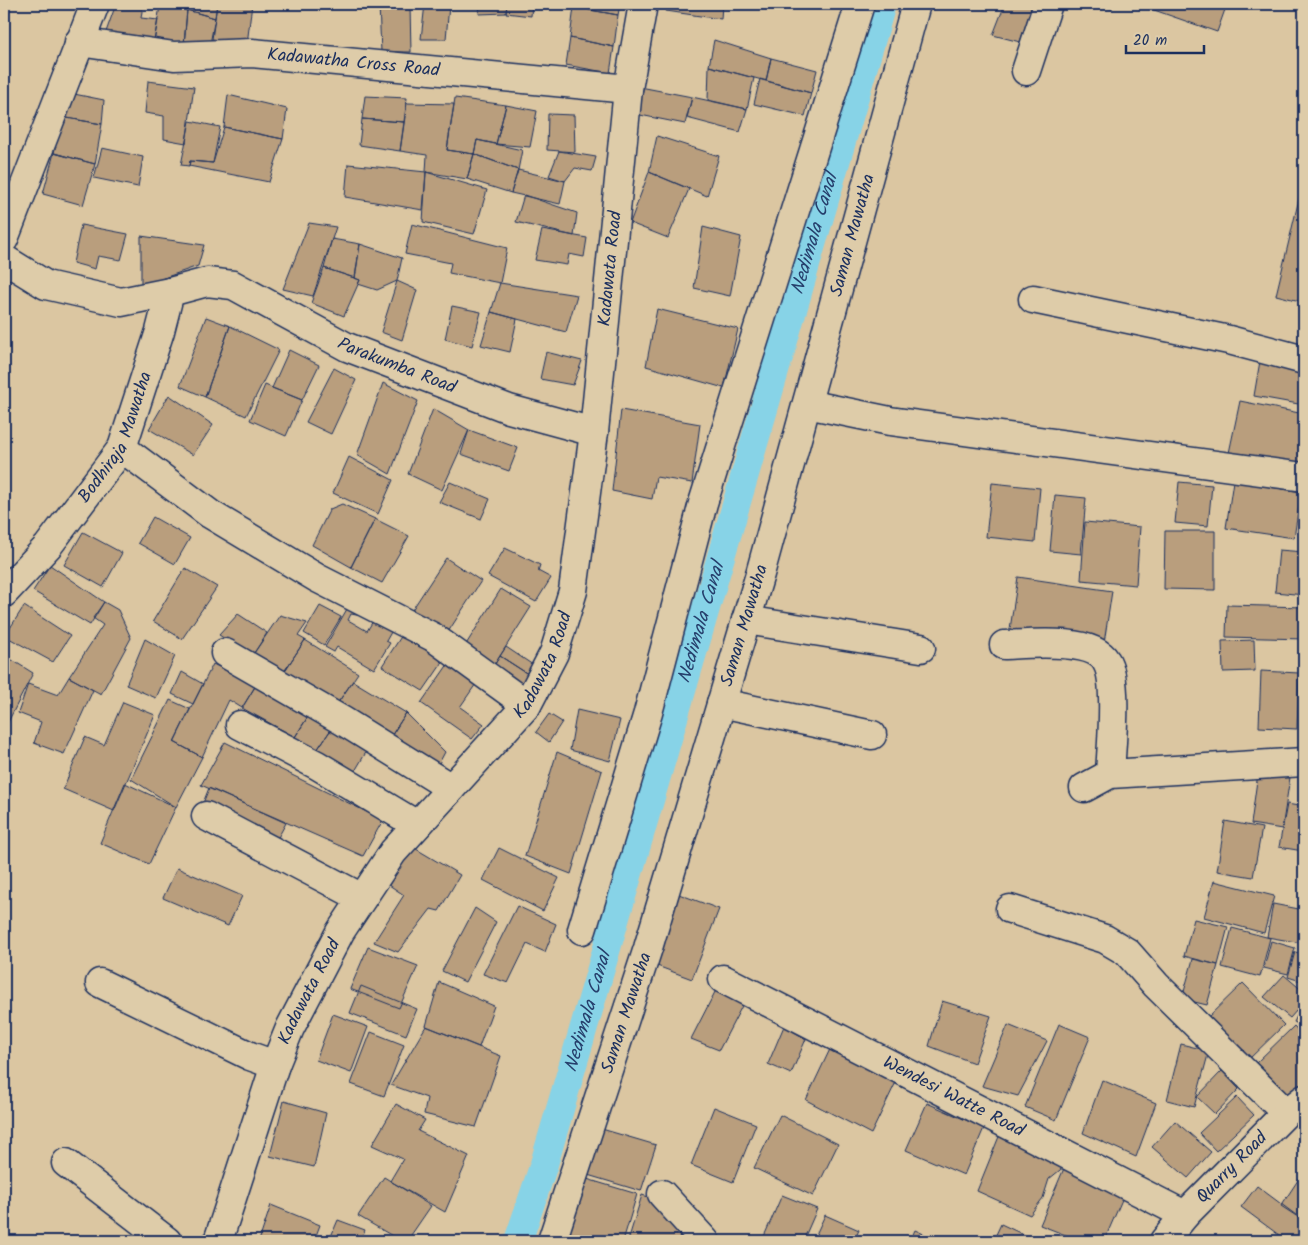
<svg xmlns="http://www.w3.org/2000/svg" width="1308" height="1245" viewBox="0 0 1308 1245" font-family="Kalam,sans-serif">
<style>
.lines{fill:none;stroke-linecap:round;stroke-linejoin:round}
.canal{stroke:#87d3e7;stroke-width:28}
.building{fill:#b99e7d;stroke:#1b2f5e}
.minor-casing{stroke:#1b2f5e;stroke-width:31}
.tertiary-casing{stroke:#1b2f5e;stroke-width:31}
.minor{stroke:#decca9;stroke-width:28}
.tertiary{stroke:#decca9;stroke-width:28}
.labels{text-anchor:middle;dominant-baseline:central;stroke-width:4.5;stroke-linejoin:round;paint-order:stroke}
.street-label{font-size:18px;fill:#1b2f5e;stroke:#decca9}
.water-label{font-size:19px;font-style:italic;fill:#263f6c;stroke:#decca9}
</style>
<rect width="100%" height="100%" fill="#dbc6a1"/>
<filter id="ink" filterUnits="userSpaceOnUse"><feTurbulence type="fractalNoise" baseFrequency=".02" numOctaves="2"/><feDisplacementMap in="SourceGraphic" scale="10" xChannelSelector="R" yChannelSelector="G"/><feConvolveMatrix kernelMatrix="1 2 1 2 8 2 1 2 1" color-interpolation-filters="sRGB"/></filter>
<g filter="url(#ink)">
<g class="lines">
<!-- canal -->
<path class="canal" id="s1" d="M518 1241 544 1164 882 4"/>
</g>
<!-- building -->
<path class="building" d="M116 4 143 5 141 18 158 20 154 41 106 32Z
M161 4H189L187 10 160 6Z
M189 4H217L215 18 187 10Z
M217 4H252L247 44 212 39Z
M379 4 410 6 411 52H381Z
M425 4 449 5 446 39H421Z
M480 4H507L506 13 479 14Z
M507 4H532L531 16 506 13Z
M574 4H620L618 15 574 7Z
M667 4H722L721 19 666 11Z
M1005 4H1033L1020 42 993 35Z
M1093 4H1113L1112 9Z
M1137 4H1227L1217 32Z
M1283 4H1304V11Z
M160 6 187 10 184 45 153 48Z
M574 7 618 15 614 47 570 38Z
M187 10 215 18 209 49 184 45Z
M570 38 614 47 610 73 566 65Z
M714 40 771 58 766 81 709 66Z
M771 58 817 70 811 93 766 81Z
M709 66 754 78 747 109 708 100Z
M760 79 811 93 805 116 754 104Z
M148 81 194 87 186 143 164 139V116L145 113Z
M635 86 692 97 685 124 630 113Z
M64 92 104 100 102 124 61 117Z
M228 95 287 109 283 139 224 127Z
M365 96 407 98 404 122 362 119Z
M692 97 747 109 740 132 687 118Z
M455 98 506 105 496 144 477 140 474 154 447 150Z
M407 103 454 104 447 150 474 154 467 179 426 172 427 155 400 151Z
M506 105 537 111 530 147 496 144Z
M548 114 574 115 575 152 547 150Z
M61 117 102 124 95 164 54 153Z
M362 119 404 122 400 151 359 145Z
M190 121 220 127 213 163 190 161 189 166 181 165Z
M224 127 283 139 269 182 189 166 190 161 213 163Z
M657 136 719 156 707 196 649 172Z
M477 140 522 150 518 170 474 154Z
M102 148 143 157 138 187 94 178Z
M559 151 596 157 592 171 575 168 565 181 549 176Z
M54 153 95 164 83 205 43 194Z
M474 154 518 170 511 193 467 179Z
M348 164 426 172 423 210 345 197Z
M518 170 565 181 560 204 511 193Z
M426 172 487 190 474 234 423 222Z
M649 172 689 189 668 238 630 223Z
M1304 178V302L1276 295Z
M524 195 577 213 574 236 516 222Z
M309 223 336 227 313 296 283 289Z
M412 224 507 248 500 283 449 273 451 263 405 254Z
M81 225 128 234 121 260 98 256 95 269 73 263Z
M703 227 741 237 730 296 694 288Z
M542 230 587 238 584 257 569 254 567 265 535 260Z
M141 236 204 245 198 266 141 286Z
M332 239 360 244 355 278 324 268Z
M360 244 402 258 397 281 377 290 358 284 360 280 355 278Z
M324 268 360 280 344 316 311 303Z
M397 281 417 290 402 340 381 332Z
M500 283 577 295 566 332 491 312Z
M452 306 481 312 472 346 445 339Z
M657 309 738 329 724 388 646 366Z
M491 312 517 319 510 352 481 345Z
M206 317 230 326 205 397 180 386Z
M230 326 279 350 246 416 205 397Z
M289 350 319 365 302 400 272 388Z
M546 352 582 361 573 385 540 379Z
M1261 355 1304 362V405L1254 396Z
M334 368 356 380 331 434 306 422Z
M383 383 418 401 390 474 357 455Z
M265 385 302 400 286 436 250 420Z
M169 395 213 425 193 455 149 429Z
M1240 401 1304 414V468L1229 453Z
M433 409 469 430 442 490 408 474Z
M621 410 700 424 692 483 656 477 652 499 612 491Z
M469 430 518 448 509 471 461 454Z
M349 457 393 480 378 514 333 493Z
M1233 481 1301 492 1294 538 1226 528Z
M450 482 490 499 481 519 439 502Z
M1179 482 1212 485 1208 526 1175 523Z
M992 483 1040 488 1035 542 986 537Z
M1055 495 1086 498 1081 554 1050 551Z
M342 504 375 519 351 567 312 545 330 509Z
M153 517 190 538 175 564 138 543Z
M375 519 409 536 382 583 351 567Z
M1085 522 1140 527 1136 585 1081 580Z
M1165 531H1215V590L1164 589Z
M83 532 122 553 103 587 64 565Z
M505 548 540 565 538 571 551 578 536 602 488 576Z
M1279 550 1304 552V595L1275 592Z
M446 558 481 581 448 632 412 610Z
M50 565 104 602 90 625 33 591Z
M185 568 217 587 182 639 153 621Z
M1018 577 1112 591 1104 643 1010 629Z
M501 589 531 607 493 667 465 646Z
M104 602 118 610 131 638 101 694 69 677 103 625 93 618Z
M1227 605 1304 607V639L1226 637Z
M24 606 70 636 53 662 5 636Z
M320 606 341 617 324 645 304 633Z
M347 609 369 613 367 617 351 614 348 620 367 631 376 616 395 625 386 641 390 643 374 669 337 647 334 652 325 647Z
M238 614 267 633 252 656 219 635Z
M280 615 307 623 298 636 305 640 282 675 252 656Z
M404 632 447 656 423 691 382 666Z
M145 639 175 656 156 698 126 685Z
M305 640 358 673 335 707 282 675Z
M1254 640 1255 671 1223 672 1222 641Z
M506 647 539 669 534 678 500 656Z
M4 655 33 673 9 720 4 717Z
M500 656 534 678 527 689 493 667Z
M451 660 480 678 460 707 484 724 472 739 421 703Z
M213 664 256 685 242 708 229 700 202 757 174 742Z
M1261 671 1299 673 1297 729 1259 727Z
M182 672 203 684 193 704 172 694Z
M69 677 93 690 64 754 34 743 41 722 18 713 28 684 58 695Z
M353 681 406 713 388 741 335 707Z
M256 685 309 715 295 737 242 708Z
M170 700 190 709 174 742 202 757 176 807 131 779Z
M123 702 155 715 114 811 63 789 85 737 104 745Z
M577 710 620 720 610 761 570 750Z
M406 713 445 752 437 767 388 741Z
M549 714 562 722 549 742 536 732Z
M309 715 332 728 317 750 295 737Z
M4 717 9 720 4 732Z
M332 728 368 749 355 771 317 750Z
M225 742 383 820 363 856 201 785Z
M557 752 602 771 571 874 525 856Z
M1259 766 1291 771 1282 829 1251 824Z
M125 783 176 807 149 864 100 843Z
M209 788 286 823 275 843 203 803Z
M1287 804 1304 807 1303 851 1279 847Z
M1225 821 1262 828 1253 877 1217 871Z
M411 846 460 875 439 911 431 909 398 952 374 942 404 895 389 885Z
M499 848 559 878 543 911 483 880Z
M177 868 242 896 228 926 163 898Z
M1214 881 1274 896 1264 933 1204 917Z
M676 893 719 909 692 979 649 963Z
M1273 904 1304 910 1302 943 1267 937Z
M517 906 556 924 545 952 527 944 508 983 483 974Z
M475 908 496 922 465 982 442 971Z
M1194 919 1228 927 1218 965 1184 956Z
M1232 928 1270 938 1260 977 1222 967Z
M1271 941 1295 948 1288 974 1264 968Z
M368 947 418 966 399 1008 350 989Z
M1295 952 1304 954V982L1288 977Z
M1193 959 1218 965 1207 1005 1182 999Z
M1284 975 1304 992V1002L1290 1018 1264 997Z
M439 982 494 1006 479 1047 426 1026Z
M1243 983 1284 1025 1246 1062 1205 1020Z
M361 986 417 1009 406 1035 350 1013Z
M716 990 743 1004 719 1050 691 1039Z
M942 1001 991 1016 974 1063 929 1046Z
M1304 1002V1027L1294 1022Z
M333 1014 368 1027 351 1073 316 1060Z
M1059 1024 1090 1037 1056 1120 1025 1107Z
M1008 1025 1047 1041 1018 1096 982 1086Z
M426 1026 501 1056 476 1127 424 1114 427 1098 391 1085Z
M784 1026 806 1039 791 1074 768 1064Z
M1294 1026 1304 1037V1086L1290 1100 1255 1064Z
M371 1032 404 1045 384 1096 351 1084Z
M1181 1044 1209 1051 1194 1107 1167 1100Z
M832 1045 897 1080 871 1134 806 1100Z
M1222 1071 1239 1089 1215 1114 1197 1097Z
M1102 1080 1156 1103 1136 1157 1083 1133Z
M1237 1097 1254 1115 1216 1151 1199 1133Z
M284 1101 326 1113 314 1167 270 1156Z
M927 1103 984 1128 964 1175 906 1150Z
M396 1104 425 1120 418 1131 469 1156 445 1212 390 1181 403 1159 372 1145Z
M714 1107 756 1124 733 1182 691 1165Z
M780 1115 838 1144 813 1196 754 1168Z
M1175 1121 1211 1152 1188 1178 1152 1147Z
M595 1127 656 1145 641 1191 581 1173Z
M1000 1134 1065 1166 1049 1179 1043 1198 1030 1215 977 1191Z
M1065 1166 1124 1195 1104 1241H1081L1040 1225Z
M1304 1171V1221L1281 1206Z
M384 1177 431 1206 407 1241H401L358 1216Z
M580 1177 637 1194 623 1241 562 1240Z
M1257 1186 1304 1221V1241H1287L1241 1207Z
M642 1195 688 1209 678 1241H628Z
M782 1195 817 1209 803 1241H762Z
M271 1205 320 1225 314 1241H259Z
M825 1215 859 1230 854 1241H813Z
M338 1220 365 1230 360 1241H329Z
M1001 1224 1037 1241H993Z
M915 1230 939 1241H910Z"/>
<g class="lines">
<defs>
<g id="minor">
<path id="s2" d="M79 42 174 56 252 53 628 89"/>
<path d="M1026 71 1048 4"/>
<path d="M4 239 95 4"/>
<path d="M4 259 46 285 121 302 170 292"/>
<path d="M1033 299 1229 340 1304 360"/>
<path d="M807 404 890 421 1304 477"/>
<path d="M122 448 210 514 317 578 433 637 527 705"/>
<path id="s3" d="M4 593 48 546 122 448 160 331 170 292 207 282 233 285 347 347 509 409 594 432"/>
<path d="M746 620 921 648"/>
<path d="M1004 645C1028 644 1092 637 1106 661 1119 681 1111 749 1110 774"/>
<path d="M225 653 343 721 451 788"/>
<path d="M721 703 872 735"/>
<path d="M240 725 317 765 417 825"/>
<path d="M1084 788 1110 774 1304 762"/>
<path d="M206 816 362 898"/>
<path d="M1010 909 1105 939 1127 952 1156 985 1286 1113"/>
<path d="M582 930 648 713 703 503 860 4"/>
<path id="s4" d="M723 979 1185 1215"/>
<path d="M100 983 250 1056 275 1065"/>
<path d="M66 1163 167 1241"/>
<path d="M662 1194 705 1241"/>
<path id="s5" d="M552 1241 648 948 760 574 916 4"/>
<path id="s6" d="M1164 1241 1185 1215 1286 1113 1304 1099"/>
</g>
<g id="tertiary">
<path id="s7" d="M218 1241 275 1065 290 1028 340 932 393 852 527 705 554 653 573 591 594 432 628 89 643 4"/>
</g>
</defs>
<!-- minor casing -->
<use href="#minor" class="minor-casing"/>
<!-- tertiary casing -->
<use href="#tertiary" class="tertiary-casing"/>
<!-- minor -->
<use href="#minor" class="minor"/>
<!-- tertiary -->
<use href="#tertiary" class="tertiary"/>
</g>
</g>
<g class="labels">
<!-- street labels -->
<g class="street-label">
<text stroke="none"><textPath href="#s2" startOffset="276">Kadawatha Cross Road</textPath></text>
<text stroke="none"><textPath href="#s5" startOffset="1050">Saman Mawatha</textPath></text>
<text stroke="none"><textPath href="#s7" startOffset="1076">Kadawata Road</textPath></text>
<text stroke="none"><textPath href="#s3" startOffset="598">Parakumba Road</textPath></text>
<text stroke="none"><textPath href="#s3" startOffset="194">Bodhiraja Mawatha</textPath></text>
<text stroke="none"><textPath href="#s5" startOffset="645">Saman Mawatha</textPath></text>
<text stroke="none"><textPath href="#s7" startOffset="671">Kadawata Road</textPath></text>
<text stroke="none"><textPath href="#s7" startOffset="266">Kadawata Road</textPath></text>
<text stroke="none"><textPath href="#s5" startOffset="240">Saman Mawatha</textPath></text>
<text stroke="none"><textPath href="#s4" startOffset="259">Wendesi Watte Road</textPath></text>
<text stroke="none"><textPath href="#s6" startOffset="100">Quarry Road</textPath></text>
</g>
<!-- water labels -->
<g class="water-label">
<text stroke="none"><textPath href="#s1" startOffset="1050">Nedimala Canal</textPath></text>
<text stroke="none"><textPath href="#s1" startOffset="645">Nedimala Canal</textPath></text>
<text stroke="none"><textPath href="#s1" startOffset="240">Nedimala Canal</textPath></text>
</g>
</g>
<!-- margin -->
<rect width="1308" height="1245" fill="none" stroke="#decca9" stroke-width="20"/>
<rect x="10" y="10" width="1288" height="1225" fill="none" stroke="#1b2f5e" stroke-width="2" filter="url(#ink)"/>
<!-- scale -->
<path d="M1126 45v8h78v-8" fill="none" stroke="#1b2f5e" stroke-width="2.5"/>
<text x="1133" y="45" font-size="15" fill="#1b2f5e" stroke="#decca9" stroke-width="4" paint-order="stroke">20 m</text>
</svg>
